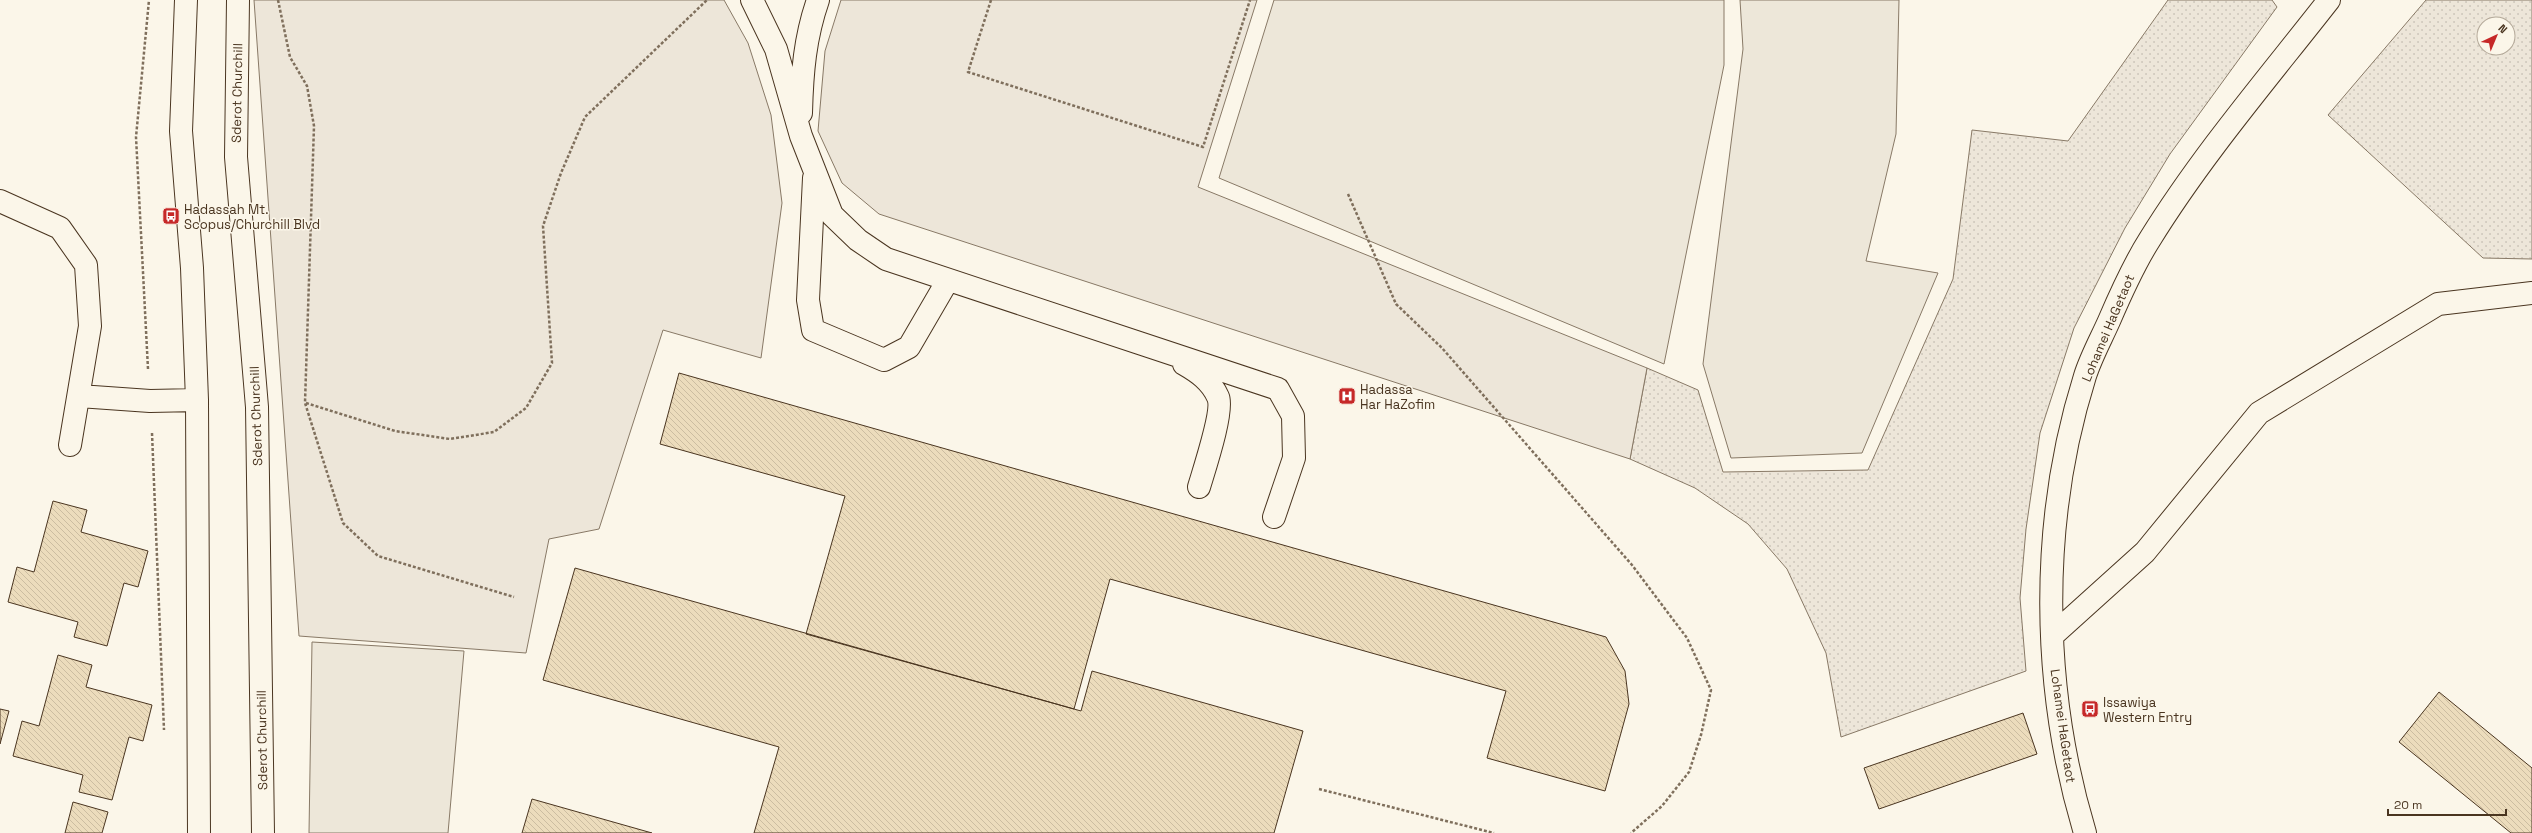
<svg xmlns="http://www.w3.org/2000/svg" width="2532" height="833" viewBox="0 0 2532 833" font-family="'Space Grotesk',sans-serif">
<style>
.grass{fill:url(#grass-dots);stroke:#887966;fill-rule:evenodd}
.green{fill:#ede6d9;stroke:#887966}
.parking{fill:#ede7d9;stroke:#887966}
.building{fill:url(#building-back-hatch);stroke:#4a3520}
.lines{fill:none;stroke-linecap:round;stroke-linejoin:round}
.minor-casing{stroke:#4a3520;stroke-width:24}
.path{stroke:#7f6f5c;stroke-width:2.5;stroke-dasharray:3 2;stroke-linecap:butt}
.minor{stroke:#fbf6e9;stroke-width:22}
.labels{text-anchor:middle;dominant-baseline:central;stroke-width:3;stroke-linejoin:round;paint-order:stroke}
.street-label{font-size:13px;fill:#4a3520;stroke:#fbf6e9}
.poi-label{font-size:13px;fill:#4a3520;stroke:#fbf6e9;text-anchor:start}
</style>
<defs>
<pattern id="grass-dots" width="8" height="8" patternUnits="userSpaceOnUse"><rect width="8" height="8" fill="#ede6d9"/><path d="M2 2h.1M6 6h.1" fill="none" stroke="#cdc6ba" stroke-width="1.8" stroke-linecap="round"/></pattern>
<pattern id="building-back-hatch" width="6" height="6" patternUnits="userSpaceOnUse"><rect width="6" height="6" fill="#ecdcbc"/><path d="M-1 5l2 2M0 0l6 6M5-1l2 2" fill="none" stroke="#ccbda1"/></pattern>
</defs>
<rect width="100%" height="100%" fill="#fbf6e9"/>
<!-- grass -->
<path class="grass" d="M2168 0H2272L2277 7 2170 154 2125 228 2074 328 2040 433 2026 529 2020 598 2026 671 1841 737 1826 653 1787 569 1748 524 1695 488 1630 459 1647 368 1698 390 1723 472 1868 470 1953 279 1972 130 2068 141Z
M2426 0H2532V259L2483 258 2328 115ZM2484 24H2508V48H2484Z"/>
<!-- green -->
<path class="green" d="M254 0H724L748 43 771 115 782 203 761 358 663 330 599 529 549 539 526 653 299 636Z
M841 0H1257L1198 187 1647 368 1630 459 879 214 842 183 818 131 825 51Z"/>
<!-- parking -->
<path class="parking" d="M1274 0H1724V65L1664 364 1219 178Z
M1740 0H1899L1896 134 1866 261 1938 273 1862 453 1731 458 1703 364 1743 49Z
M312 642 464 651 448 833H309Z"/>
<!-- building -->
<path class="building" d="M679 373 1606 637 1625 671 1629 704 1605 791 1487 758 1506 691 1110 579 1074 709 806 634 845 496 660 444Z
M53 501 87 510 81 532 148 551 138 587 124 583 107 646 74 637 78 622 8 602 17 567 34 572Z
M575 568 1081 711 1092 671 1303 731 1274 833H754L779 747 543 680Z
M58 655 92 665 86 687 152 705 143 741 129 737 112 800 79 792 83 775 13 756 22 721 39 726Z
M2439 692 2532 768V833H2511L2399 742Z
M0 709 9 711 0 744Z
M2023 713 2037 754 1879 809 1864 768Z
M532 799 652 833H522Z
M73 802 108 812 102 833H65Z"/>
<g class="lines">
<defs>
<path id="minor" d="M186 0 181 131 192 268 197 400 199 833
M238 0 236 157 257 407 263 833
M752 0 776 49 801 136 832 215 858 240 886 259 1278 389 1293 416 1294 458 1274 517
M801 113C802 73 805 37 818 0
M814 178 808 300 813 330 884 360 909 347 948 280
M0 201 60 228 86 265 90 326 70 445
M1184 364C1198 372 1211 381 1218 397 1224 410 1204 470 1199 487
M79 396 150 401 197 400
M2053 635 2145 552 2259 413 2438 304 2532 293
M2085 833C2041 687 2039 522 2085 376 2091 357 2101 339 2109 321 2121 293 2134 264 2150 239 2202 155 2268 78 2329 0"/>
</defs>
<!-- minor casing -->
<use href="#minor" class="minor-casing"/>
<!-- path -->
<path class="path" d="M278 0 290 57 307 86 314 126 305 403 343 523 378 556 514 597
M991 0 968 72 1203 147 1250 0
M1348 194 1396 304 1442 348 1632 565 1687 638 1711 690 1701 735 1689 772 1662 806 1631 833
M148 369 136 137 149 0
M306 403 395 431 450 439 494 432 526 408 552 363 543 226 561 173 585 117 707 0
M152 433 164 730
M1319 789 1494 833"/>
<!-- minor -->
<use href="#minor" class="minor"/>
</g>
<!-- icons -->
<defs>
<symbol id="bus-square" viewBox="-11 -11 22 22"><rect x="-9" y="-9" width="18" height="18" rx="4" fill="#c62828" stroke="#fbf6e9"/><path d="M-5-6H5V4H4V6H2V4H-2V6H-4V4H-5ZM-3.5-4V0h7V-4ZM-3.5 1.2v1.5H-2V1.2ZM2 1.2v1.5H3.5V1.2Z" fill="#fff"/></symbol>
<symbol id="hospital-square" viewBox="-11 -11 22 22"><rect x="-9" y="-9" width="18" height="18" rx="4" fill="#c62828" stroke="#fbf6e9"/><path d="M-5-5h3v3.5h4V-5h3V5h-3V1.5h-4V5h-3Z" fill="#fff"/></symbol>
</defs>
<g fill-rule="evenodd">
<use href="#bus-square" x="161" y="206" width="20" height="20"/>
<use href="#hospital-square" x="1337" y="386" width="20" height="20"/>
<use href="#bus-square" x="2080" y="699" width="20" height="20"/>
</g>
<g class="labels">
<!-- street labels -->
<g class="street-label">
<text transform="translate(237 93) rotate(-89)">Sderot Churchill</text>
<text transform="translate(2108 328) rotate(-67)">Lohamei HaGetaot</text>
<text transform="translate(256 416) rotate(-92)">Sderot Churchill</text>
<text transform="translate(2063 726) rotate(82)">Lohamei HaGetaot</text>
<text transform="translate(262 740) rotate(-91)">Sderot Churchill</text>
</g>
<!-- poi labels -->
<g class="poi-label">
<text x="184" y="209">Hadassah Mt.<tspan x="184" dy="15">Scopus/Churchill Blvd</tspan></text>
<text x="1360" y="389">Hadassa<tspan x="1360" dy="15">Har HaZofim</tspan></text>
<text x="2103" y="702">Issawiya<tspan x="2103" dy="15">Western Entry</tspan></text>
</g>
</g>
<!-- north arrow -->
<g transform="translate(2496 36) rotate(44)"><circle r="19" fill="#fbf6e9" stroke="#b4a999"/>
<path d="M0-3L7 15L0 10L-7 15Z" fill="#c62828"/>
<text y="-6" font-size="11" font-weight="bold" text-anchor="middle" fill="#4a3520">N</text>
</g>
<!-- scale -->
<path d="M2388 809v6h118v-6" fill="none" stroke="#4a3520" stroke-width="2"/>
<text x="2394" y="809" font-size="12" fill="#4a3520" stroke="#fbf6e9" stroke-width="3" paint-order="stroke">20 m</text>
</svg>
